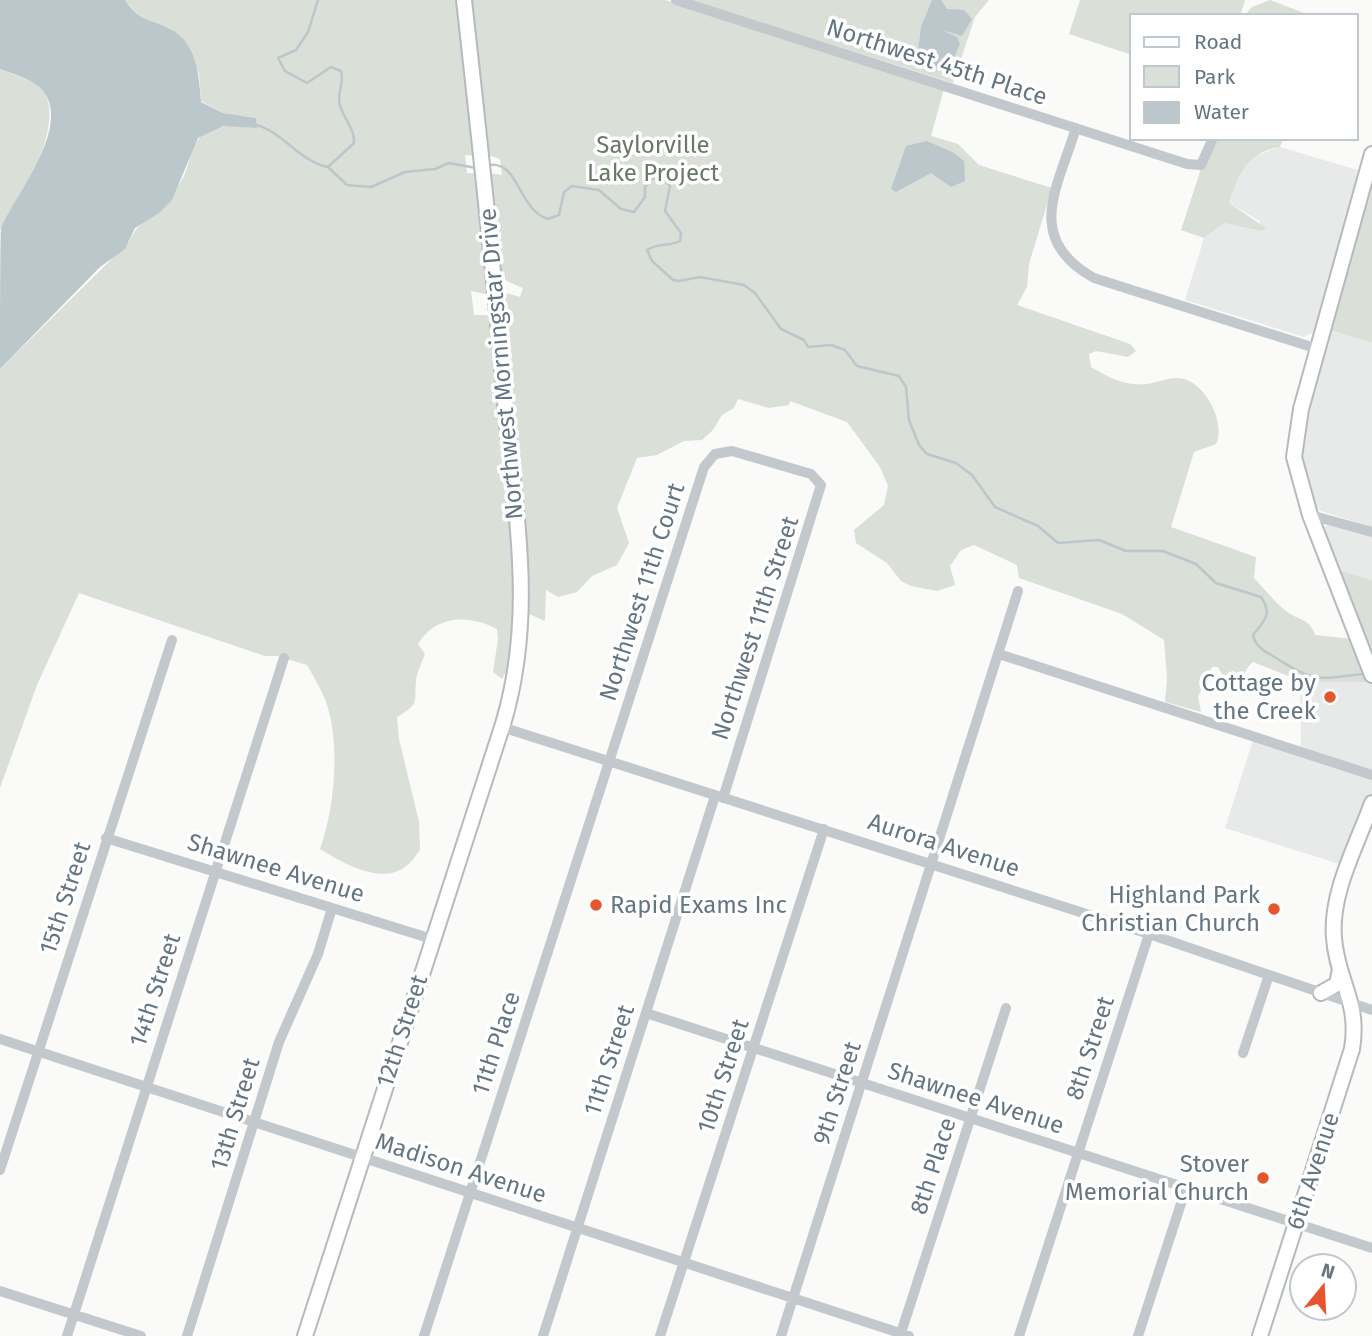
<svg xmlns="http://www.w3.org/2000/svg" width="1372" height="1336" viewBox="0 0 1372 1336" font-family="'Fira Sans',sans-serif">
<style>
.built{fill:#e8e9e9}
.green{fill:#dadfd7}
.water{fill:#bbc7cb}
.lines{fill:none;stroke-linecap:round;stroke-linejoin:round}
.stream{stroke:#bbc7cb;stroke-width:2.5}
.major-casing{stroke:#b5babe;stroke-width:18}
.minor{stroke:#c3c8cc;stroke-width:10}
.major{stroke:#fff;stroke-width:14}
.poi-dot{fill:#e4572e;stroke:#fff;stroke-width:2.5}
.labels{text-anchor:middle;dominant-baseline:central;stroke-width:7;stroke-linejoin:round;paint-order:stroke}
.street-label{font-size:24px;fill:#657683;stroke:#fff}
.park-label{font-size:24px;fill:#687a64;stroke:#fff}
.poi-label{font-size:24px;fill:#657683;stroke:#fff;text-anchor:end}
</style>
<rect width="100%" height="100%" fill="#fafaf8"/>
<!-- built -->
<path class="built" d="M1280 147 1361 171 1319 323 1314 332 1304 337 1185 300 1204 238 1224 223 1261 231 1260 221 1229 203 1237 176 1249 158Z
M1327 329 1372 343V527L1321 511 1311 503 1297 445Z
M1326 525 1372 536V580L1335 569 1323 535Z
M1300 674 1372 675V803L1349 867 1225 828 1254 737 1301 752Z"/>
<!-- green -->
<path class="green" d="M125 0H457L476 156 465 155 467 173 478 174 490 295 471 291 474 315H493L516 591 508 668 502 679 493 672 498 639 497 629C469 614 435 615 418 644L425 654C422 662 417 672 416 681 414 704 420 703 397 717L399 739 419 822 420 850C416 855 411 863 405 867 380 885 343 863 320 849 335 808 341 740 325 699 320 687 313 676 307 665L277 656H265L79 593 37 685 0 788V369L129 242C141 214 172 201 184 176 191 161 191 139 209 130 223 123 241 127 256 128V118L223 113 201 101 199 73 171 29 143 21Z
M469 0H665L944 89 931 136 958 144 979 165 1052 188 1029 264 1027 287 1017 305 1130 344 1136 351 1128 357 1096 351 1089 354 1091 367C1111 379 1129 388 1152 383 1163 381 1172 376 1184 379 1206 385 1226 423 1216 444L1194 452 1171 527 1256 557 1254 578C1264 589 1274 601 1286 611 1297 620 1310 618 1315 635L1353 639 1368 682H1303L1253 662C1243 669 1245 683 1235 690L1227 684 1218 667H1212L1198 697 1201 712 1165 702 1167 678 1164 640 1122 614 1019 578 1017 565 974 545 961 550 950 566 955 585 937 591 911 586 901 581 887 563 856 543 854 530 884 505 888 486 880 467 847 422 790 401 789 405 769 408 738 399 734 408 722 415 713 430 702 440 684 441 657 455 637 458 617 508 629 543 617 565 592 576 577 592 558 597 546 590 545 621 529 614 502 296 506 293 520 297 523 288 502 279 500 274 489 173 502 175 500 159 487 155Z
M691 0H989L975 17 953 83Z
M1080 0H1245L1240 16H1132V55L1069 34Z
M1270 0 1312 16H1244L1252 7Z
M0 69C13 75 34 80 43 91 66 120 22 204 0 229Z
M1211 138H1283L1280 147C1247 153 1239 172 1229 203L1266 228 1261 231 1224 223 1204 238 1181 230Z
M1372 180V343L1327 329Z
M1335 569 1372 580V660Z"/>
<!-- water -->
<path class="water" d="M0 0H125C142 24 147 17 170 29 197 43 199 75 201 102L223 113 256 118 257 128 223 126 198 138 172 200 159 213 135 228 125 249 100 267 0 369C0 346 0 241 1 228 15 195 72 127 43 91 34 80 13 74 0 69Z
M932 0H941L947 9 964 10 972 19 962 36 942 30 957 37 960 44 947 73 917 60 921 27Z
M927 141 954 153 964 161 965 181 951 187 931 173 896 192 891 189 906 146Z"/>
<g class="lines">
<!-- stream -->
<path class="stream" d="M318 0 308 32 296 50 278 58 285 71 307 83 331 67 341 71C344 82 339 89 339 100 340 116 355 126 354 143L329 166
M253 124C282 130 298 161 328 167
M489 165C519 160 518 210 548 219L559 215 564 192 572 186 599 190 621 209 634 212 645 197V187L653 178 664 179 670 186 665 211 681 233 680 241C668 247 660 242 647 250L652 261 673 280 679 281 700 277 744 285 755 293 781 329 804 340 808 347 831 345 845 350 857 366 899 376 906 387 909 420 919 445 927 454 956 463 972 475 995 507 1038 526 1058 543 1099 540 1126 551H1163L1196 564 1216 583 1261 597C1273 615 1264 621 1253 635 1255 645 1262 650 1271 655 1315 682 1313 680 1363 674
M328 167 347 185 371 187 405 172 435 169 449 163 476 168"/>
<defs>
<path id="major" d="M1372 154 1301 409 1294 457 1310 515 1372 675
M1321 993 1337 984 1340 969
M305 1336 503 724C536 614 515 514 505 402 494 268 479 134 464 0
M1260 1336 1352 1049C1360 1001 1337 981 1334 938 1330 893 1357 845 1372 803"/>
</defs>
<!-- major casing -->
<use href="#major" class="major-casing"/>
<!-- minor -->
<path class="minor" d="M676 0 1187 164 1201 165 1213 138
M1076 128C1057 189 1024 239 1094 278L1318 349
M1310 515 1372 532
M999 654 1372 775
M502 727 1149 934 1372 1010
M106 838 432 939
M646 1013 1372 1248
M0 1039 909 1336
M1243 1053 1269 975
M0 1170 172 640
M0 1291 141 1336
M67 1336 284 658
M187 1336 279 1042 318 954 332 908
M424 1336 704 467 715 454 732 451 811 474 821 485 723 798
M543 1336 715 796
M660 1336 824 829
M781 1336 1018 591
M900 1336 1006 1008
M1019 1336 1149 934
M1138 1336 1186 1188"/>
<!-- major -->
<use href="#major" class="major"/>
</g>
<!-- markers -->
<g class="poi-dot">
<circle cx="1330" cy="697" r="7"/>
<circle cx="596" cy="905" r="7"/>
<circle cx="1274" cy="909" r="7"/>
<circle cx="1263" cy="1178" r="7"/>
</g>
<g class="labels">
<!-- street labels -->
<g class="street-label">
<text transform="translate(937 62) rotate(18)">Northwest 45th Place</text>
<text transform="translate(501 364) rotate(-95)">Northwest Morningstar Drive</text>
<text transform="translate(642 592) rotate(-72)">Northwest 11th Court</text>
<text transform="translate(755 628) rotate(-72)">Northwest 11th Street</text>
<text transform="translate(944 845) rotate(18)">Aurora Avenue</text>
<text transform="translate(276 868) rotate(17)">Shawnee Avenue</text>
<text transform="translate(65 898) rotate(-72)">15th Street</text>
<text transform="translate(155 990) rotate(-72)">14th Street</text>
<text transform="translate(402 1031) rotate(-72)">12th Street</text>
<text transform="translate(496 1043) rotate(-72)">11th Place</text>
<text transform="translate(1090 1048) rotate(-72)">8th Street</text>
<text transform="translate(609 1060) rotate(-72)">11th Street</text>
<text transform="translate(723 1076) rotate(-72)">10th Street</text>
<text transform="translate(837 1093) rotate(-72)">9th Street</text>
<text transform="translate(976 1098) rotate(18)">Shawnee Avenue</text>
<text transform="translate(235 1114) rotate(-73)">13th Street</text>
<text transform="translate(933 1166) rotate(-72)">8th Place</text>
<text transform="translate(461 1168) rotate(18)">Madison Avenue</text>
<text transform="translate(1313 1171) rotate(-72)">6th Avenue</text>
</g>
<!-- park labels -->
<g class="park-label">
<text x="653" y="145">Saylorville<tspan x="653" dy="28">Lake Project</tspan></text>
</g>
<!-- poi labels -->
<g class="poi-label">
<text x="1316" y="683">Cottage by<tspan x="1316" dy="28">the Creek</tspan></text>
<text x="1260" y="895">Highland Park<tspan x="1260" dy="28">Christian Church</tspan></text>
<text x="610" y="905" text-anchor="start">Rapid Exams Inc</text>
<text x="1249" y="1164">Stover<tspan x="1249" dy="28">Memorial Church</tspan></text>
</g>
</g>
<!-- legend -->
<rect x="1130" y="14" width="228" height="126" fill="#ffffff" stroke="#c1c8cd" stroke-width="2"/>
<rect x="1144" y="37" width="35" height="10" fill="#ffffff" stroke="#c1c8cd" stroke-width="2"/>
<text x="1194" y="49" font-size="21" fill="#657683">Road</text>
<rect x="1144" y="66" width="35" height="21" fill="#dadfd7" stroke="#c1c8cd" stroke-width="2"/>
<text x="1194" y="84" font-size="21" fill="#657683">Park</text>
<rect x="1144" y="102" width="35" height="21" fill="#bbc7cb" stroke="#c1c8cd" stroke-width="2"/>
<text x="1194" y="119" font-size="21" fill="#657683">Water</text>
<!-- north arrow -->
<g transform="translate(1323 1287) rotate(18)"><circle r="33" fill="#ffffff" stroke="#c1c8cd" stroke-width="2"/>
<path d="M0-5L12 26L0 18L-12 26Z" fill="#e4572e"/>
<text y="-10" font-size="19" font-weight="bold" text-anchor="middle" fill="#657683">N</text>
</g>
</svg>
